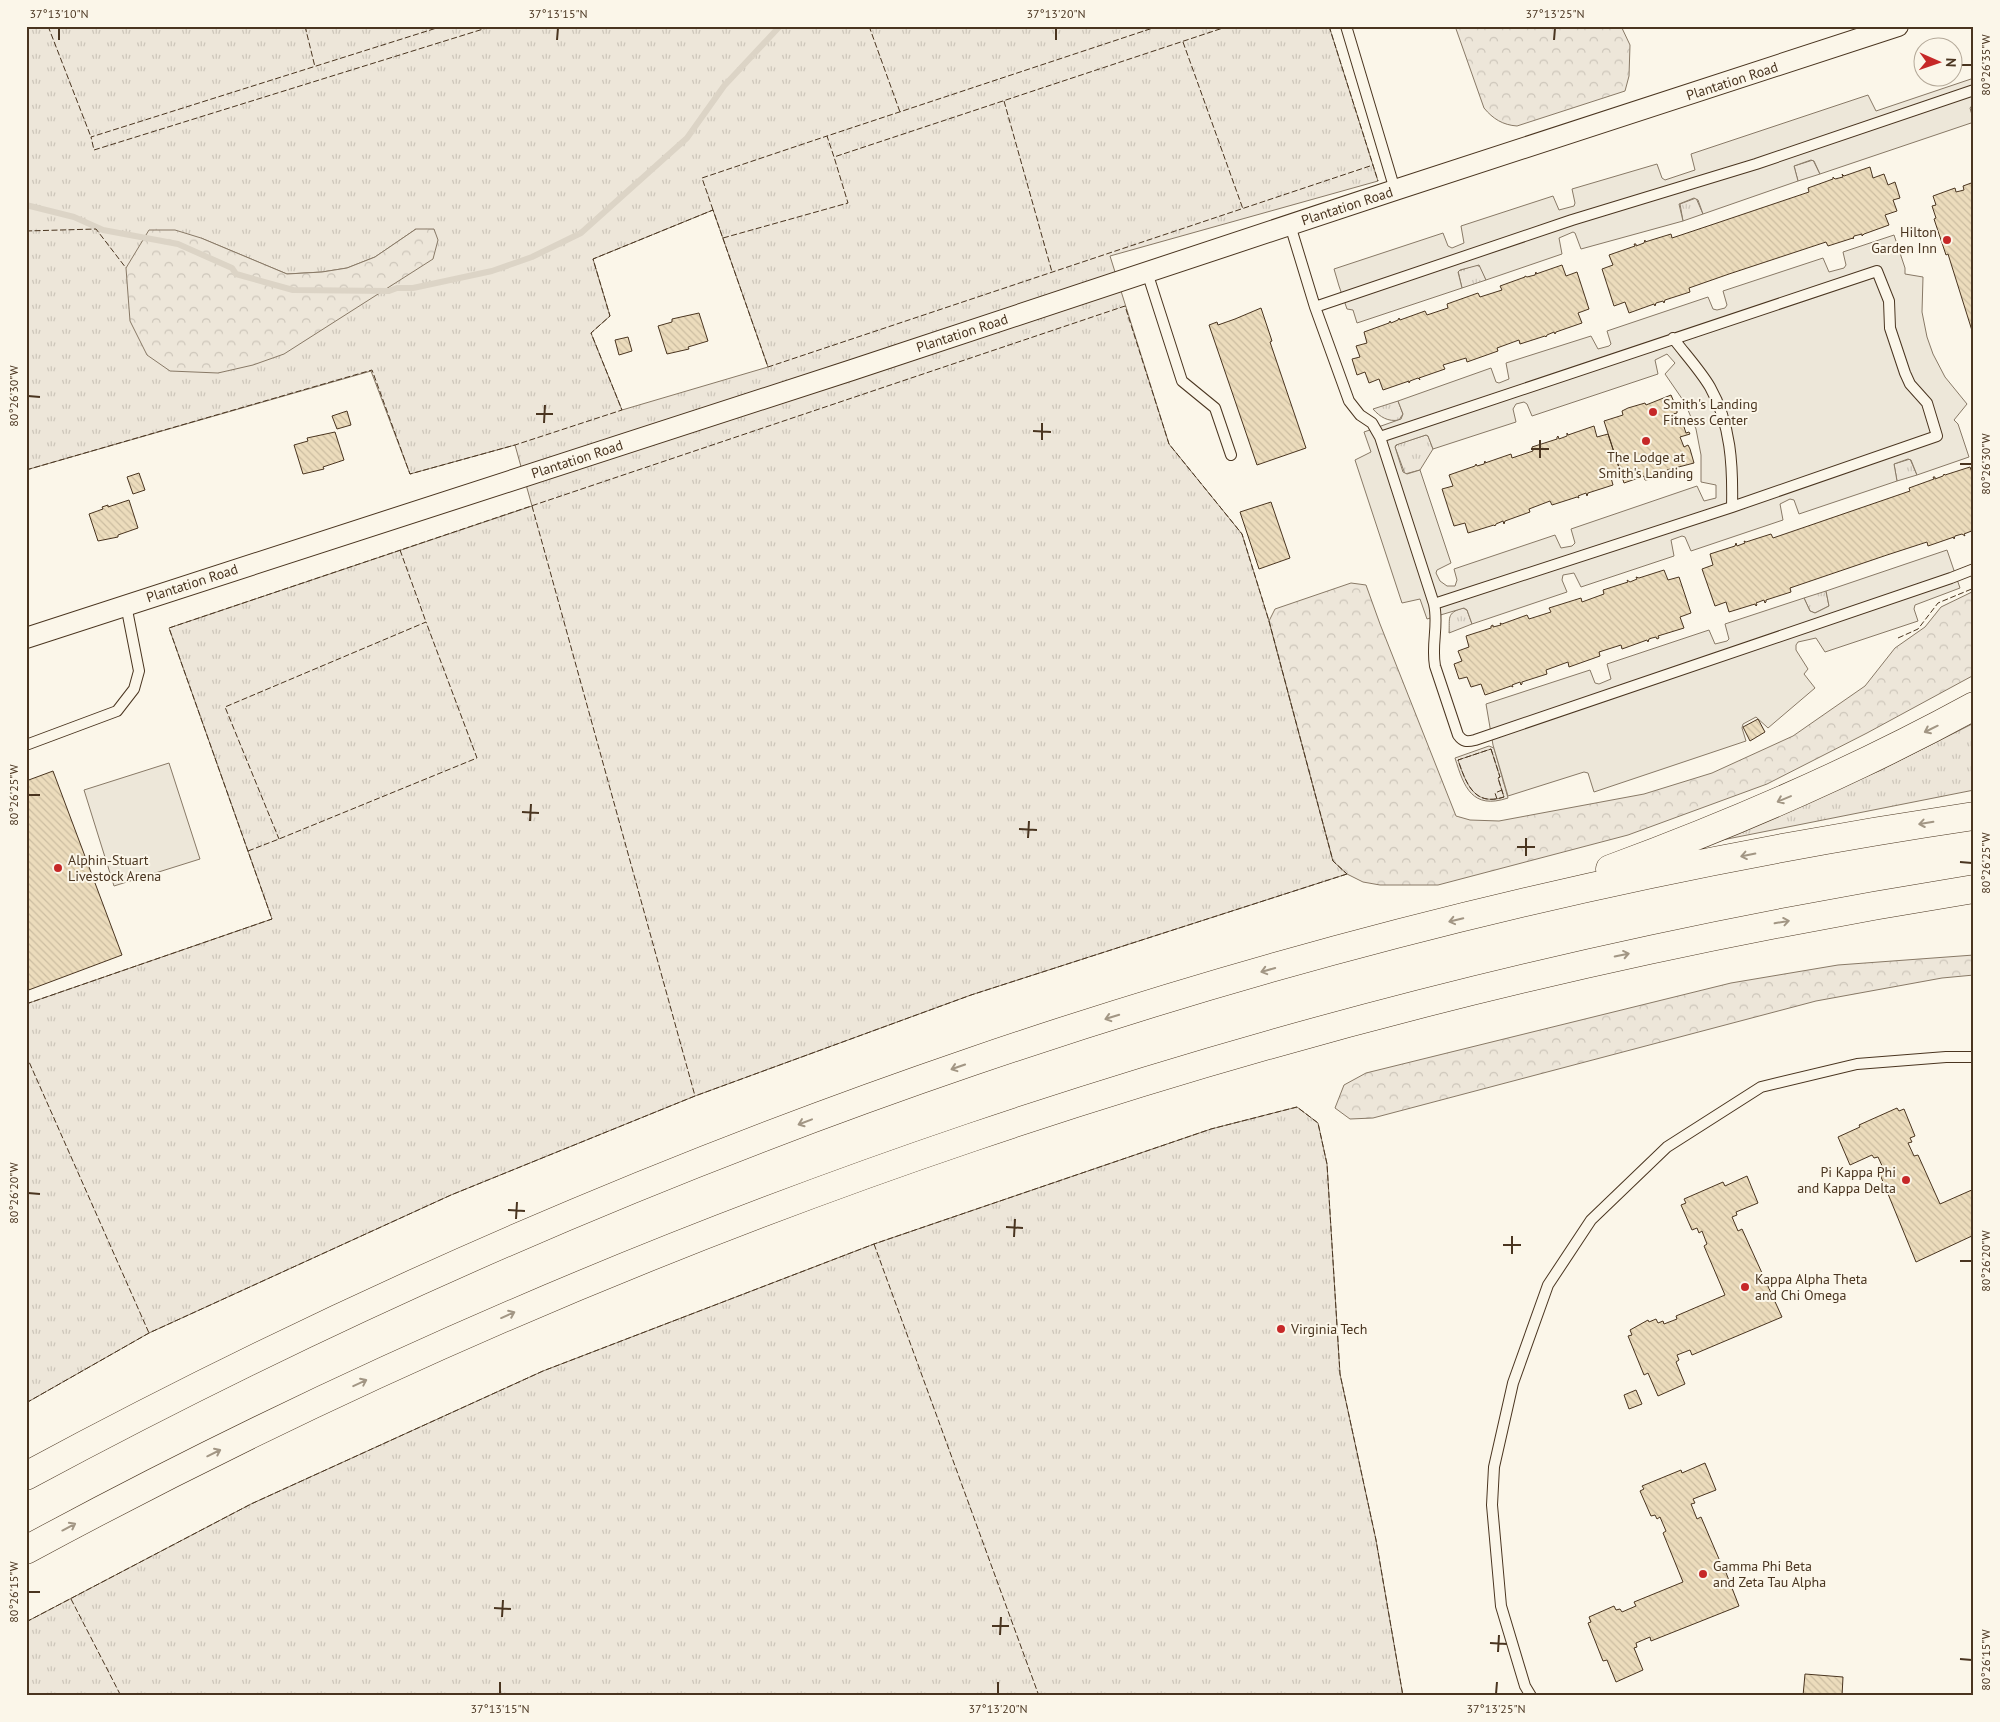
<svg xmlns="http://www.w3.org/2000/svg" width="2000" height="1722" viewBox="0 0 2000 1722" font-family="'PT Sans',sans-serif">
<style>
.grass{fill:url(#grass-tufts);stroke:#887966;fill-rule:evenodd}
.forest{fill:url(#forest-crowns);stroke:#887966}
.park{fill:#ede6d9;stroke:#887966}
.parking{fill:#ede7d9;stroke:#887966;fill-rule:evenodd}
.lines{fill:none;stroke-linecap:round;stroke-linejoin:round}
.stream{stroke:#dcd4c6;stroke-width:6}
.building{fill:url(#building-back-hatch);stroke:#4a3520}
.service-casing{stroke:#4a3520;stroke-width:12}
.minor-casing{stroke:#4a3520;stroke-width:22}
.motorway-casing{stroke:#4a3520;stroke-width:29}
.service{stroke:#fbf6e9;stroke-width:10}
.minor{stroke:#fbf6e9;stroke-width:20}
.motorway{stroke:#fbf6e9;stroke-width:28}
.fence{stroke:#4a3520;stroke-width:1;stroke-dasharray:6 2.5;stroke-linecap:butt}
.oneway{stroke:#a29684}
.ticks{fill:none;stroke:#4a3520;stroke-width:2}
.poi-dot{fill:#c62828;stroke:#fbf6e9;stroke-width:2}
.labels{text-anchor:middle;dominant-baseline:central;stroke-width:4;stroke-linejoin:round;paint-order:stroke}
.street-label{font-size:14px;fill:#4a3520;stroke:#fbf6e9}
.poi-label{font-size:14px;fill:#4a3520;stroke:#fbf6e9;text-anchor:start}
.neatline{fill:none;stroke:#4a3520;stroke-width:2}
.ticks-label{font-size:12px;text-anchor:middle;fill:#4a3520}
</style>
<defs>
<pattern id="grass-tufts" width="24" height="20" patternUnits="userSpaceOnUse" patternTransform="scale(1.25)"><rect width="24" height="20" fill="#ede6d9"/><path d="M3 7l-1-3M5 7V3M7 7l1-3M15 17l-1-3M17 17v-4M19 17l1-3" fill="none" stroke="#cdc6ba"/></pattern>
<pattern id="forest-crowns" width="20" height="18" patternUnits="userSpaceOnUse" patternTransform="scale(1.25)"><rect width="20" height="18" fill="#ede6d9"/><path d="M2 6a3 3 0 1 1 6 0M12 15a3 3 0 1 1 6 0" fill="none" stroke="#cdc6ba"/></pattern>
<pattern id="building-back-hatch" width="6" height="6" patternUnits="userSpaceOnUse" patternTransform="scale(1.25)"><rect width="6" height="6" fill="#ecdcbc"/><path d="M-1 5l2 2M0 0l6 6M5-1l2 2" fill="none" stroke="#ccbda1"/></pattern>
</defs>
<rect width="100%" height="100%" fill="#fbf6e9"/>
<!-- grass -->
<path class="grass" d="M26 26H1329L1378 181 1110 256 1169 444 1242 534 1269 621 1333 861 1347 874 971 995 695 1096 451 1195 149 1333 26 1403V1004L272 919 169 628 532 506 515 445 410 474 371 371 26 470ZM713 210 768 367 622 410 591 333 610 316 593 259ZM416 229 218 373 201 238 287 274 322 272 347 268 375 257Z
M1813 160 1820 174 1798 181 1794 166Z
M1696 198 1703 214 1683 221 1680 204Z
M1476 265 1481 267 1486 280 1462 288 1458 271Z
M1398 401 1403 414 1399 420C1388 422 1380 417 1373 409Z
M1426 435 1428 436 1433 449 1420 470 1405 474 1395 447 1398 444Z
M1910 459 1917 475 1897 481 1894 464Z
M1826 591 1829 606 1815 613 1810 611 1804 598Z
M1463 608 1467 610 1472 624 1449 633C1450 618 1446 613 1463 608Z
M1974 723V790L1702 844 1879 771Z
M1489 746 1494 748 1508 798C1472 810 1464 787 1455 758Z
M1297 1107 1318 1123 1327 1164 1340 1374 1376 1540 1403 1696H26V1622L251 1504 543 1371 874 1244 1211 1129Z"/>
<!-- forest -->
<path class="forest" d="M1455 26H1621L1630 45 1629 76 1625 91 1517 126C1503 125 1493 119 1484 108Z
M416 229H434L438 240 433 259 284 354 253 365 218 373 170 371 147 355 130 321 126 268 149 230H175L201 238 287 274 322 272 347 268 375 257Z
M1351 583 1366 585 1380 624 1456 816 1470 820 1499 821 1644 794 1712 773 1793 736 1865 686 1895 648 1925 627 1941 607 1974 591V675L1867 733 1767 784 1628 835 1438 885H1380L1363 882 1347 874 1333 861 1269 621 1275 609Z
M1974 955V975L1942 978 1816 1001 1373 1118 1350 1119 1335 1108 1344 1085 1366 1073 1731 983 1838 965Z"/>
<!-- park -->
<path class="park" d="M1491 749 1500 777 1498 778 1504 797C1474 807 1466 783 1458 760Z"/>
<!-- parking -->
<path class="parking" d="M1974 78V103L1970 108 1974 122 1820 174 1814 161 1811 160 1794 166 1798 181 1703 214 1698 200 1694 198 1679 204 1683 221 1581 249 1575 233 1573 232 1559 238 1562 254 1486 280 1479 265 1460 270 1458 272 1462 288 1357 323 1353 310 1347 309 1339 286 1334 269 1443 233 1448 246 1452 248 1464 243 1461 226 1553 196 1559 210 1574 206 1575 203 1572 189 1657 164 1662 178 1665 180 1695 170 1691 154 1868 95 1876 111Z
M1894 235 1905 268V274L1923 277 1922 312 1927 337 1933 354 1945 377 1967 404 1954 420 1958 424 1969 457 1917 475 1911 460 1908 459 1894 464 1897 481 1799 514 1794 500 1790 499 1780 504 1783 520 1691 551 1685 537 1682 536 1671 540 1674 556 1581 587 1574 573 1563 575 1562 580 1567 592 1472 624 1467 610 1464 608 1427 619 1420 599 1402 603 1355 460 1371 452 1364 432 1401 419 1403 414 1398 401 1491 368 1496 382 1499 383 1509 379 1506 363 1591 336 1598 349 1609 346 1611 344 1607 331 1708 297 1713 309 1717 310 1725 308 1727 305 1723 291 1823 258 1829 272 1844 268 1846 265 1843 252ZM1667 354 1675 363 1665 374 1685 403 1696 429 1701 455V482L1716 485V498L1704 501 1697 486 1571 529 1575 543 1572 546 1561 548 1555 535 1454 569 1457 580 1455 586H1447L1440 581 1436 573 1437 570 1451 563 1420 470 1407 474 1403 472 1395 447 1396 445 1426 435 1428 436 1433 449 1516 422 1513 409 1516 404 1524 402 1527 404 1532 416 1658 374 1655 360Z
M1947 550 1960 588 1915 605 1914 609 1918 621 1825 652 1816 638 1798 642 1796 645V650L1808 669 1804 674 1815 688 1768 728 1756 717 1743 724 1742 728 1746 741 1594 792 1588 773 1584 772 1508 796 1493 745 1486 704 1590 670 1595 683 1599 684 1611 679 1607 664 1709 630 1715 644 1727 641 1729 639 1725 624 1804 598 1810 611 1815 613 1829 606 1826 591Z
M169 763 200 859 114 886 84 790Z"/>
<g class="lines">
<!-- stream -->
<path class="stream" d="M26 205 74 217 103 230 178 244 232 268 236 274 293 290 389 291 397 288H413L492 271 532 257 581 233 687 138 724 86 780 26"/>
</g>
<!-- building -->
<path class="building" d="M1870 167 1873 178 1884 174 1888 185 1895 182 1900 198 1893 200 1897 211 1885 215 1889 225 1864 234 1862 236V234L1854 236 1853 239V238L1828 246 1826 242 1729 274 1689 288 1690 292 1665 300 1664 303 1663 301 1656 303 1655 306 1654 304 1629 313 1625 302 1614 306 1602 269 1613 265 1609 255 1635 246 1634 244H1636V246L1644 243 1645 240V242L1671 234 1672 238 1711 225 1809 192 1808 188 1833 179V177L1835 179 1843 177 1842 174 1844 176Z
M1974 182V337L1948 254 1946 255 1934 219 1936 218 1932 206 1936 205 1933 196 1955 188 1956 192 1964 190 1963 186Z
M1562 265 1566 276 1577 272 1589 309 1578 313 1582 323 1556 332 1555 334 1554 332 1547 335 1546 337 1545 336 1520 344 1519 340 1497 348 1498 351 1467 362 1466 358 1443 365 1445 369 1419 378 1420 380 1418 378 1410 381 1409 383V381L1383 390 1379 379 1369 383 1365 372 1357 375 1352 359 1360 357 1356 346 1367 343 1364 332 1389 323 1390 321 1391 323 1398 320 1399 318 1400 320 1425 311 1427 315 1448 308 1447 304 1478 293 1480 297 1502 290 1500 286 1525 277V276L1527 277 1535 275 1536 272V274Z
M1261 308 1272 341 1270 342 1306 448 1257 465 1209 325 1217 322 1218 325 1235 319Z
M699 313 708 341 688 347 689 349 667 354 658 326 672 322V319Z
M628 337 632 351 619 355 615 340Z
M1671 395 1677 409V413L1673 414 1676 424 1685 421 1686 423 1683 424 1686 433 1689 432 1690 434 1680 437 1684 447 1688 445 1690 449 1694 463 1667 470 1668 472 1651 479 1645 480 1644 476 1624 483 1604 421 1623 415 1622 411 1628 408 1645 403 1646 405Z
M347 411 351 425 337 429 332 416Z
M1594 426 1597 437 1608 434 1620 471 1610 474 1613 485 1588 493 1587 496 1586 493 1578 496 1579 498 1577 497 1552 505 1550 501 1529 509 1530 512 1505 521 1504 524 1503 521 1496 524 1495 526 1494 525 1468 533 1465 523 1454 526 1442 489 1453 486 1449 475 1475 466 1476 464 1477 466 1484 464 1485 461V463L1511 454 1512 458 1533 451 1532 447 1557 439V437L1558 436 1559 439 1567 436V433L1568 435Z
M335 432 344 460 323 467 324 469 303 474 294 445 308 441 307 438Z
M1970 467 1974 477V530L1964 534 1965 536 1962 534 1955 536 1954 539V537L1928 546 1927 542 1887 555 1790 588 1791 592 1766 600V602L1765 603 1764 600 1756 603 1757 605 1756 606 1755 604 1729 612 1726 602 1715 606 1702 569 1713 565 1710 554 1735 546 1736 543 1737 546 1745 543 1744 541 1746 542 1771 534 1773 538 1811 525 1910 491 1909 488 1934 479 1933 477H1935V479L1943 476 1944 474 1945 475Z
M139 473 145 490 133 494 127 477Z
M129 500 138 528 118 535V537L98 541 89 514 103 509 102 507 108 505V507Z
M1271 502 1290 558 1259 569 1240 512Z
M1664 570 1668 580 1679 577 1691 613 1680 617 1684 628 1658 636 1659 638 1657 639 1656 637 1652 638 1649 639 1648 642 1647 640 1622 649 1621 645 1599 652 1600 656 1569 667 1568 662 1546 670 1547 674 1522 682V684L1521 685 1520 682 1512 685 1513 687 1511 686 1485 695 1481 684 1471 687 1467 677 1459 679 1454 664 1462 661 1458 651 1469 647 1466 636 1491 628V626L1493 625V627L1501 625 1500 623 1502 624 1527 615 1529 619 1551 612 1549 608 1581 598 1582 602 1604 594 1603 590 1628 582 1627 580 1630 582 1637 579 1636 577 1639 578Z
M1758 719 1765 732 1750 741 1743 727Z
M53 771 122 955 26 991V781Z
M1897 1108 1899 1111 1904 1109 1915 1136 1910 1138 1912 1142 1908 1143 1914 1156 1918 1155 1940 1204 1974 1189V1235L1916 1262 1879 1172 1884 1170 1878 1157 1874 1158 1872 1155 1850 1165 1838 1137 1860 1127 1859 1125Z
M1747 1176 1758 1203 1736 1212 1737 1215 1732 1217 1738 1231 1742 1229 1782 1317 1692 1355 1690 1350 1677 1355 1679 1360 1676 1362 1685 1384 1658 1396 1648 1373 1644 1375 1628 1336 1632 1335 1630 1330 1648 1320 1649 1322 1656 1319 1658 1323 1663 1321 1664 1324 1677 1319 1676 1316 1725 1295 1704 1246 1707 1244 1702 1231 1699 1233 1697 1228 1692 1230 1681 1205 1686 1203 1684 1199 1723 1182 1725 1186Z
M1636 1390 1642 1404 1629 1409 1624 1395Z
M1705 1463 1716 1490 1693 1499 1695 1503 1691 1504 1697 1519 1701 1517 1722 1566 1723 1565 1739 1606 1651 1641 1650 1637 1636 1643 1637 1647 1634 1648 1643 1670 1616 1682 1607 1660 1603 1661 1588 1623 1591 1622 1589 1617 1614 1606 1616 1610 1620 1609 1622 1612 1636 1606 1634 1602 1683 1582 1663 1533 1666 1531 1660 1517 1657 1519 1655 1515 1651 1516 1640 1491 1644 1489 1642 1486 1681 1470 1682 1473Z
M1805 1674 1843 1677 1842 1696H1803Z"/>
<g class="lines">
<defs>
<path id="service" d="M1346 26 1395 190
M1290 225 1315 307 1349 401 1360 415 1372 423 1380 437 1434 604C1439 625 1431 644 1435 666L1458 735C1463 742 1467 742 1475 740L1951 578 1974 569
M1147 272 1182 381 1215 408 1231 455
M1315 307 1572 220 1756 164 1974 90
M1673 338C1685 354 1700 370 1710 387 1731 424 1733 466 1732 507
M1380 437 1877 271 1889 301 1890 328 1905 373 1910 384 1927 403 1937 436 1732 507 1434 604
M26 745 117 711 134 689 139 671 126 605
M1531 1696 1525 1686 1501 1606 1492 1505 1494 1467 1513 1383 1548 1285 1591 1220 1667 1147 1761 1087 1857 1064 1946 1057H1974"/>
<path id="minor" d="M26 638 852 370 1395 190 1898 26"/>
<path id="motorway" d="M1610 869C1735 823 1857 770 1974 706
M26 1476C631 1150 1294 917 1974 816
M26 1550C632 1222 1293 998 1974 889"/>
</defs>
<!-- service casing -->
<use href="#service" class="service-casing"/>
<!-- minor casing -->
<use href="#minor" class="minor-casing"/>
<!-- motorway casing -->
<use href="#motorway" class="motorway-casing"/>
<!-- service -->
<use href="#service" class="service"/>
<!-- minor -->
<use href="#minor" class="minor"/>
<!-- motorway -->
<use href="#motorway" class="motorway"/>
<!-- fence -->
<path class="fence" d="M48 26 91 137
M305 26 315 67
M443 26 91 137 94 150 493 26
M869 26 900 112
M1159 26 827 136 834 157 1229 26
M1329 26 1378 181
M1183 42 1243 209
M1004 101 1052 272
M713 210 702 178 827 136
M26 231 96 229 126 268
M723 238 848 203 834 157
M26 470 372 370 410 474 515 445 622 410 591 333 610 316 593 259 713 210 768 367 1373 165
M532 506 695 1096
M400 550 426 622
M1898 638 1918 629 1938 603 1974 588
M1491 749 1500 777 1498 778 1504 797C1474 807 1466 783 1458 760Z
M1497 799 1495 793 1502 790
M248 851 279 839 477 758 426 622 225 707 279 839
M26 1004 272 919 169 628 1125 306 1169 444 1242 534 1269 621 1333 861 1347 874
M26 1055 149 1333
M874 1244 1039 1696
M26 1403 149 1333 451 1195 695 1096 971 995 1347 874
M71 1599 121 1696
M26 1622 251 1504 543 1371 874 1244 1211 1129 1297 1107 1318 1123 1327 1164 1340 1374 1376 1540 1403 1696"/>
</g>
<!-- one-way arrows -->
<defs><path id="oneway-shaft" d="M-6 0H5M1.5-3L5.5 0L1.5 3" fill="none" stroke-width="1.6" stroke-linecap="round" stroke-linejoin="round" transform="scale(1.25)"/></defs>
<g class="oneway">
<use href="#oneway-shaft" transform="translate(1931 729) rotate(154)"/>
<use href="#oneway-shaft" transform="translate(1784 799) rotate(157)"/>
<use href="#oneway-shaft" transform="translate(1926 823) rotate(171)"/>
<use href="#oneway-shaft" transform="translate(1748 855) rotate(169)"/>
<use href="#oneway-shaft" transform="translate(1456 920) rotate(166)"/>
<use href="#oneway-shaft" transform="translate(1782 922) rotate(-10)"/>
<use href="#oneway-shaft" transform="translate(1622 955) rotate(-12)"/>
<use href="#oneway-shaft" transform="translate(1268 970) rotate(164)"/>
<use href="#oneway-shaft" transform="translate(1112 1017) rotate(163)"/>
<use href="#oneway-shaft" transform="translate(958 1067) rotate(161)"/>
<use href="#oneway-shaft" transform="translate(805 1122) rotate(159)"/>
<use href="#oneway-shaft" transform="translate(508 1315) rotate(-24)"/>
<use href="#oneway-shaft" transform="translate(360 1383) rotate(-25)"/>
<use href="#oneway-shaft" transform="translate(214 1453) rotate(-26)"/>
<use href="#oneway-shaft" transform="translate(69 1527) rotate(-28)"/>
</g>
<!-- ticks -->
<path class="ticks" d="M59 40V28M557 40 558 28M1056 40V28M1554 40 1555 28M1960 65H1972M28 396 40 397M536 414H553M544 423 545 405M1033 431 1051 432M1042 440V423M1531 449H1549M1540 458V440M1960 464H1972M28 795H40M522 812 539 813M530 821 531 804M1019 829 1037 830M1028 838 1029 821M1517 847H1535M1526 856V838M1960 862 1972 863M28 1193 40 1194M508 1210 525 1211M516 1219 517 1202M1006 1227 1023 1228M1014 1237 1015 1219M1503 1245H1521M1512 1254V1236M1960 1261H1972M28 1592H40M494 1608 511 1609M502 1617 503 1600M992 1626H1009M1000 1635 1001 1617M1490 1643 1507 1644M1498 1652 1499 1635M1960 1659 1972 1660M500 1694V1682M998 1694V1682M1496 1694 1497 1682"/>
<!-- markers -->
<g class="poi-dot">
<circle cx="1947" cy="240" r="5"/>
<circle cx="1653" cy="412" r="5"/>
<circle cx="1646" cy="441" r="5"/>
<circle cx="58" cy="868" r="5"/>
<circle cx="1906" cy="1180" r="5"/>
<circle cx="1745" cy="1287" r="5"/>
<circle cx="1281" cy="1329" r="5"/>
<circle cx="1703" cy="1574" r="5"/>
</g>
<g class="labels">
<!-- street labels -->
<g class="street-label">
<text transform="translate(1732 81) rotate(-18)">Plantation Road</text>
<text transform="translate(1347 206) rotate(-18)">Plantation Road</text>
<text transform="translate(962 333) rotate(-18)">Plantation Road</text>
<text transform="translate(577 459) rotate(-18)">Plantation Road</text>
<text transform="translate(192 583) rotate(-18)">Plantation Road</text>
</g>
<!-- poi labels -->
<g class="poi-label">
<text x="1937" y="232" text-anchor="end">Hilton<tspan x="1937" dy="16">Garden Inn</tspan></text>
<text x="1663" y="404">Smith's Landing<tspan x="1663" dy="16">Fitness Center</tspan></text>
<text x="1646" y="457" text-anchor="middle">The Lodge at<tspan x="1646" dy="16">Smith's Landing</tspan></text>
<text x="68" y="860">Alphin-Stuart<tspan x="68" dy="16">Livestock Arena</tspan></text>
<text x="1896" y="1172" text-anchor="end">Pi Kappa Phi<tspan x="1896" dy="16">and Kappa Delta</tspan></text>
<text x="1755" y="1279">Kappa Alpha Theta<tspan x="1755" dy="16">and Chi Omega</tspan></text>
<text x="1291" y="1329">Virginia Tech</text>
<text x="1713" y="1566">Gamma Phi Beta<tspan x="1713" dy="16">and Zeta Tau Alpha</tspan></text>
</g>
</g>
<!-- border -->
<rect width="2000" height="1722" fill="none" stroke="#fbf6e9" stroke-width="55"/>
<!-- north arrow -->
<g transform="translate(1938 62) rotate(92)"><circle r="24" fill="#fbf6e9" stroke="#b4a999"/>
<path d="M0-4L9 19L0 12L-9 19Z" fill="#c62828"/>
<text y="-8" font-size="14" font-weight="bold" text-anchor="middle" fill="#4a3520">N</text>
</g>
<rect x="28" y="28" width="1944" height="1666" class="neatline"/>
<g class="ticks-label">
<text x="59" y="18">37°13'10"N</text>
<text x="558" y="18">37°13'15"N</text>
<text x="1056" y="18">37°13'20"N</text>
<text x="1555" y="18">37°13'25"N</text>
<text transform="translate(1986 65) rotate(-90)" y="4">80°26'35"W</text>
<text transform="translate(14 396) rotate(-90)" y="4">80°26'30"W</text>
<text transform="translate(1986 464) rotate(-90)" y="4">80°26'30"W</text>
<text transform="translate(14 795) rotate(-90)" y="4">80°26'25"W</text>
<text transform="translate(1986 863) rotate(-90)" y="4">80°26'25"W</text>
<text transform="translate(14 1193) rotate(-90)" y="4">80°26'20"W</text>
<text transform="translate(1986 1261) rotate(-90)" y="4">80°26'20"W</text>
<text transform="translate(14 1592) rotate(-90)" y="4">80°26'15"W</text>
<text transform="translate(1986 1660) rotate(-90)" y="4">80°26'15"W</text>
<text x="500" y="1713">37°13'15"N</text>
<text x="998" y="1713">37°13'20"N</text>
<text x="1496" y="1713">37°13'25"N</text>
</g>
</svg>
